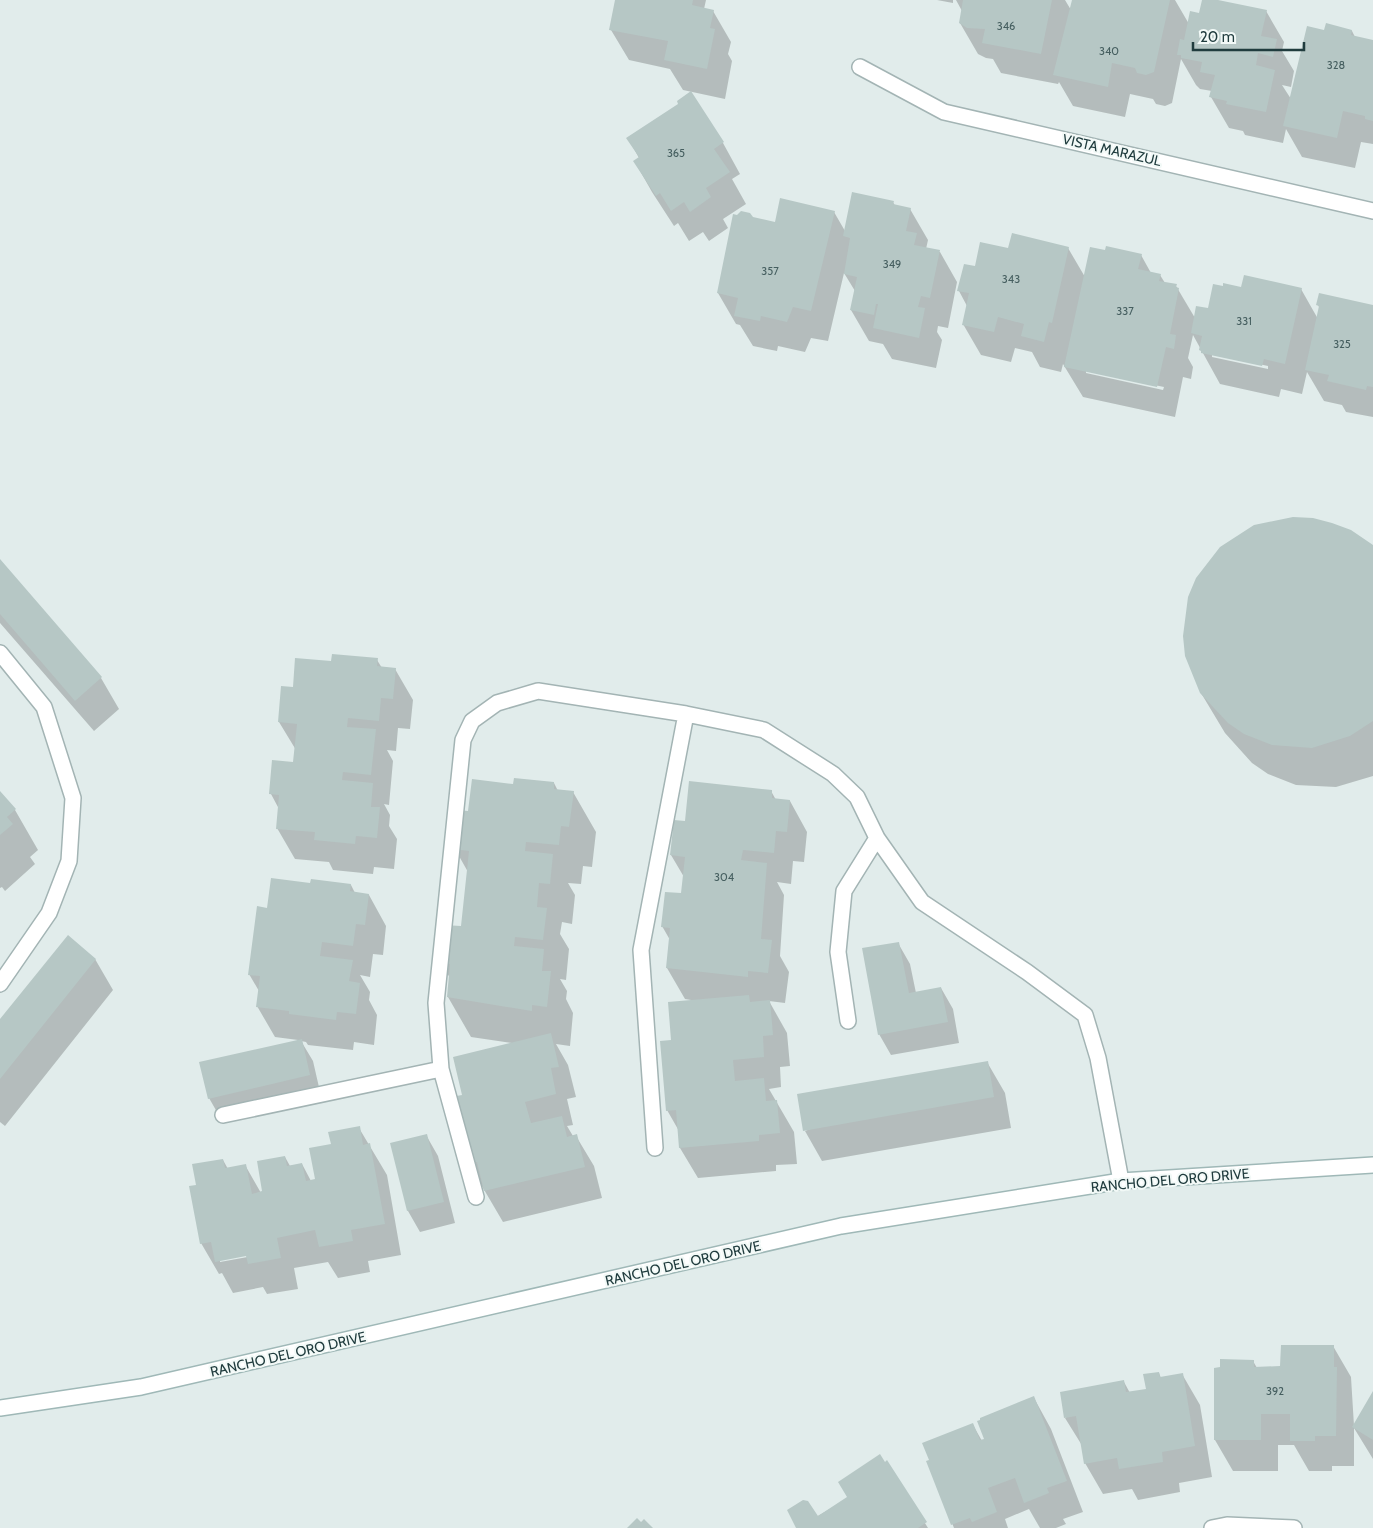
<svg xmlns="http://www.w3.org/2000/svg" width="1373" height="1528" viewBox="0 0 1373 1528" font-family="Cabin,sans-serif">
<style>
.shadow{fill:#0003;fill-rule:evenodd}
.building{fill:#b6c7c5}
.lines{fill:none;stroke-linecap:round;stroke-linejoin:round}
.service-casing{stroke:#a3b4b4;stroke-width:18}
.minor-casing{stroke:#a3b4b4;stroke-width:18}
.secondary-casing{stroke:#9fb8b7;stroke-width:18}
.service{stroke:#fff;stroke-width:15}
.minor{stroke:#fff;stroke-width:15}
.secondary{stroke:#fff;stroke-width:15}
.labels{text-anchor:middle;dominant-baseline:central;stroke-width:4;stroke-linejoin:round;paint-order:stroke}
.number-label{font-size:11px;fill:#465f60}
.street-label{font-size:14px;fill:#203c3e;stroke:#f2f9f7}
</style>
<rect width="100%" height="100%" fill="#e1eceb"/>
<!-- shadow -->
<path class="shadow" d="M616 0H706L704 9 713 11 731 42 728 54 732 61 725 99 683 90 670 69 629 60 611 30Z
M937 0H953V3Z
M956 0H1065L1071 10 1073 0H1175L1189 24 1200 14 1203 0 1266 11 1284 42 1282 51 1294 71 1291 87 1282 85 1291 99 1325 31H1352L1355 37 1373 41V144L1361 142 1355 168 1302 157 1286 129 1283 143 1245 135 1243 131 1229 128 1211 97 1212 91 1200 89 1196 85 1181 59 1172 103 1165 106 1156 104 1153 99 1130 94 1125 117 1073 106 1059 82 1058 84 1001 73 993 59 986 58 978 54 960 23 962 11Z
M628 138 723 143 740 174 732 179 746 204 723 219 728 228 709 241 703 232 689 241 678 223 674 226 652 192 635 162 639 158Z
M893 202 895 206 910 209 928 240 926 249 940 252 957 282 948 328 938 326 937 332 942 340 936 368 892 359 883 344 869 341 851 310 855 291 844 273 828 341 811 338 805 352 778 346 777 351 753 346 740 325 736 324 718 293 752 219 776 224 834 212 845 231Z
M1068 248 1085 277 1141 255 1151 273 1160 275 1165 283 1176 286 1195 318 1241 289H1301L1318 319 1320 309 1318 305 1373 306V417L1346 412 1342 405 1324 401 1307 372 1302 394 1281 389 1279 397 1220 384 1193 335 1188 358 1193 367 1191 379 1183 377 1175 417 1083 397 1063 364 1061 372 1040 367 1032 352 1015 348 1011 362 981 355 963 324 967 306 959 291 976 268 1009 249ZM1212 354 1268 366V369L1212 357ZM1086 371 1164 387 1163 390 1086 373Z
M1254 527 1373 548V776L1336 787 1296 785 1268 774 1252 763 1225 733 1201 693 1197 579 1221 548Z
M0 561 101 678 119 709 94 731 0 623Z
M377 660 382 668 395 669 413 700 410 729 398 728 396 751 387 750 393 761 389 805 384 804 390 815 389 826 397 839 394 869 374 867 373 874 333 870 329 862 295 859 277 828 279 809 271 794 273 761 294 763 296 750 279 722 294 688 332 662Z
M554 783 558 791 573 792 596 832 592 867 583 866 581 884 568 883 575 895 572 924 562 922 560 934 569 949 566 980 560 979 567 991 566 999 573 1013 570 1046 556 1044 568 1065 576 1097 567 1099 573 1125 567 1126 573 1136H576L594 1166 602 1198 503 1222 469 1164 463 1096 512 1043 471 1037 448 997 450 978 441 963 462 927 468 872 455 849 470 813 514 785Z
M771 791 776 800 790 801 807 832 804 862 793 861 791 884 777 882 784 895 780 956 789 972 785 1003 769 1001 787 1033 790 1066 780 1067 781 1087 769 1089 794 1132 797 1164 776 1165V1171L698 1178 680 1148 679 1131 667 1110 673 1041 691 1000 685 999 667 968 670 940 662 926 682 894 684 877 671 855 687 822Z
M0 793 15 810 38 850 30 857 35 864 5 891 2 887 0 888Z
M311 884 351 885 355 893 369 895 386 926 383 955 373 954 370 977 360 975 370 992 369 1000 377 1015 374 1045 354 1042 353 1050 308 1045 306 1042 301 1041 313 1061 321 1096 221 1119 209 1098 298 1040 275 1037 257 1006 259 991 249 974 268 909Z
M898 943 910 964 916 993 941 988 953 1009 959 1043 891 1055 879 1034Z
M95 959 113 990 5 1126 0 1122V1021Z
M987 1062 1005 1093 1011 1128 822 1161 805 1131Z
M359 1128 387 1175 401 1255 368 1261 370 1272 338 1278 328 1262 294 1268 298 1289 267 1294 263 1287 233 1293 222 1273 219 1274 201 1243 197 1186 223 1160 228 1169 245 1165 261 1193 285 1157 290 1166 302 1164 311 1181 316 1180 332 1145ZM252 1254 253 1256 220 1262V1260Z
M426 1135 438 1156 455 1223 420 1232 408 1211 391 1144Z
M1333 1346 1351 1377 1354 1426 1373 1394V1459L1354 1428V1466H1332V1471H1309L1294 1445H1278V1471H1233L1215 1440 1253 1361 1257 1368H1282Z
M1159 1373 1161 1378 1182 1374 1200 1405 1212 1477 1179 1483 1180 1492 1138 1500 1132 1489 1103 1494 1085 1463 1083 1447 1065 1418 1124 1382 1130 1393 1147 1390Z
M1034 1398 1051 1429 1083 1512 1063 1519 1066 1524 1056 1528H1040L1029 1509 1005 1519 1008 1528H954L928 1462 973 1425 982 1441 985 1440Z
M887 1462 928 1528H797L849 1498Z"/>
<!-- building -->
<path class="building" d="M615 0H693L692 5 714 10 710 28 715 29 707 69 664 60 668 41 609 30Z
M963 0H1052L1041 54 982 43 985 29 967 28 959 23Z
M1072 0H1170L1154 72 1146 75 1137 73 1135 68 1112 63 1108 87 1053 75Z
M1202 0H1218L1267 10 1261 36 1277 39 1273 57 1258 53 1256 65 1275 70 1266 112 1226 104 1227 101 1209 97 1215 75 1200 72 1202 62 1181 58V55H1177L1180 39 1184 40 1190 11 1199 13Z
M1326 23 1352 30 1351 35 1373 40V121L1365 119V116L1343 111 1337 138 1283 126 1307 26 1324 30Z
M691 91 724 142 714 149 730 172 706 188 711 197 690 212 684 202 671 211 660 193 656 196 633 161 639 157 626 138 678 104 677 101Z
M852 192 894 201 893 204 911 208 906 231 917 233 914 245 940 250 930 298 921 296 918 307 925 308 919 338 873 328 878 304H876L874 315 850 310 857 277 844 274 850 238 843 236Z
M780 198 835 211 811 311 793 307 787 322 761 316 760 321 734 316 738 298 717 293 733 214 737 215 741 211 750 213 753 217 775 222Z
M1012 233 1069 247 1052 323 1049 322 1044 342 1021 336 1024 324 998 317 994 332 962 325 969 293 957 291 964 264 975 266 980 242 1008 248Z
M1106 246 1142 254 1138 269 1161 274 1159 281 1177 284 1176 287 1179 288 1170 334 1176 335 1174 349 1166 347 1157 387 1064 367 1090 247 1105 250Z
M1244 275 1302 288 1285 364 1264 359 1262 366 1201 353V351L1199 350 1202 336 1191 333 1196 306 1208 308 1213 284 1223 286V283L1241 287Z
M1319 293 1373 305V387L1367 386 1366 390 1327 381 1329 375 1305 370 1319 306 1316 305Z
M1293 517 1313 518 1332 523 1351 530 1373 545V721L1350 736 1312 748 1272 745 1244 734 1228 723 1200 693 1185 656 1183 636 1188 597 1196 578 1220 547 1254 525Z
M0 559 102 677 75 701 0 614Z
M332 654 378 658 377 666 396 668 393 699 381 698 379 721 348 718 347 727 376 729 371 775 343 772 342 780 373 783 371 807H380L377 838 356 836 355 844 314 840 315 832 276 829 279 795 269 794 272 760 293 762 297 724 278 722 281 686 293 687 295 658 331 661Z
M514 778 554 782V789L574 791 569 827 561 826 559 845 526 842 525 851 553 854 550 884 539 883 537 907 547 908 543 940 515 937 514 946 544 949 542 971H551L547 1007 532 1005V1011L447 997 450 964 440 963 444 925 461 926 469 851 453 849 458 810 468 811 472 779 513 784Z
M689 781 772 790V798L790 800 787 832 776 831 774 853 743 850 741 860 767 863 761 939 772 940 768 973 748 971V977L666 968 670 928 661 927 665 892 681 893 685 857 670 855 674 820 685 821Z
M0 791 16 809 7 817 13 824 0 835Z
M271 878 310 883 311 879 351 884 350 891 369 894 365 925 356 924 353 946 322 942 320 956 353 960 349 981 360 983 356 1014 337 1012 336 1020 289 1014V1011L256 1007 260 976 248 975 257 906 267 908Z
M68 935 96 959 0 1079V1019Z
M899 942 909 993 941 987 948 1022 878 1035 862 948Z
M749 995 750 1002 770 1000 773 1035 763 1036 764 1057 733 1060 735 1081 764 1078 766 1101 777 1100 780 1133 759 1135V1141L679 1148 676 1110 666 1111 660 1041 671 1040 668 1002Z
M551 1033 559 1067 551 1068 556 1094 525 1102 531 1123 562 1116 567 1137 577 1134 585 1167 484 1191 477 1162 468 1164 451 1097 462 1095 453 1057Z
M302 1039 310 1075 208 1099 199 1062Z
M988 1061 994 1097 803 1131 797 1094Z
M360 1126 363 1145 370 1143 385 1224 351 1230 353 1241 319 1247 315 1230 277 1238 281 1258 248 1264 246 1256 215 1262 211 1242 200 1244 189 1186 196 1185 192 1164 223 1159 225 1168 246 1164 252 1194 262 1191 257 1161 285 1156 287 1166 302 1163 306 1181 315 1179 309 1148 331 1144 328 1132Z
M427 1134 444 1202 407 1211 390 1143Z
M1281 1345H1334V1367H1337L1336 1436H1315V1441H1290V1414H1261V1440H1214V1368L1220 1367V1359L1254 1360V1367L1280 1366Z
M1159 1372 1160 1377 1183 1373 1195 1446 1162 1452 1163 1462 1119 1469 1117 1458 1084 1464 1076 1416 1064 1418 1060 1392 1124 1380 1126 1392 1146 1389 1143 1374Z
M1373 1391V1440L1352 1427Z
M1034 1396 1067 1481 1047 1488 1049 1493 1024 1503 1015 1478 988 1488 997 1512 972 1522 970 1518 951 1525 926 1461 929 1460 922 1443 973 1423 980 1440 984 1439 977 1421 980 1420V1418Z
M880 1454 885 1462 887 1460 927 1522 918 1528H796L787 1510 803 1500 808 1501 818 1516 847 1497 838 1482Z
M637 1518 641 1522 644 1519 653 1528H627Z"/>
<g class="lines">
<defs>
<path id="service" d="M848 1021 838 952 844 891 877 838
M223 1115 441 1069
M655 1148 641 950 686 714
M476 1197 441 1069 436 1003 463 740 472 721 497 703 538 691 686 714 764 730 833 774 857 797 877 838 922 902 1027 972 1085 1015 1098 1058 1121 1181"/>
<path id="minor" d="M860 67 944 112 1373 211
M0 653 44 707 73 798 69 861 49 913 0 984
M1212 1528 1227 1525 1294 1528"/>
<path id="secondary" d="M0 1408 141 1387 841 1226 1121 1181 1373 1165"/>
</defs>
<!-- service casing -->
<use href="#service" class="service-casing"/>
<!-- minor casing -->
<use href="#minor" class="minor-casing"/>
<!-- secondary casing -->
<use href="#secondary" class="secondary-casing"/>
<!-- service -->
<use href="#service" class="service"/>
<!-- minor -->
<use href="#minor" class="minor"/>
<!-- secondary -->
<use href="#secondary" class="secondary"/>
</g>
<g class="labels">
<!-- number labels -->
<g class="number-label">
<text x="1006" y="26">346</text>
<text x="1109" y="51">340</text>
<text x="1336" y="65">328</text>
<text x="676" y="153">365</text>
<text x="892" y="264">349</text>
<text x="770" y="271">357</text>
<text x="1011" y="279">343</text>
<text x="1125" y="311">337</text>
<text x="1244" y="321">331</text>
<text x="1342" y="344">325</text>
<text x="724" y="877">304</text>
<text x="1275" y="1391">392</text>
</g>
<!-- street labels -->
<g class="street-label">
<text transform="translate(1112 150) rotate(13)">VISTA MARAZUL</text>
<text transform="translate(1170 1180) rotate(-5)">RANCHO DEL ORO DRIVE</text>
<text transform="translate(683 1263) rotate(-13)">RANCHO DEL ORO DRIVE</text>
<text transform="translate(288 1354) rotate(-13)">RANCHO DEL ORO DRIVE</text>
</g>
</g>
<!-- scale -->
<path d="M1193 42v8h111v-8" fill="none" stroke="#203c3e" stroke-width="2.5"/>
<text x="1200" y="42" font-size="15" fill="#203c3e" stroke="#f2f9f7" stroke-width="4" paint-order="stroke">20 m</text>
</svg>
